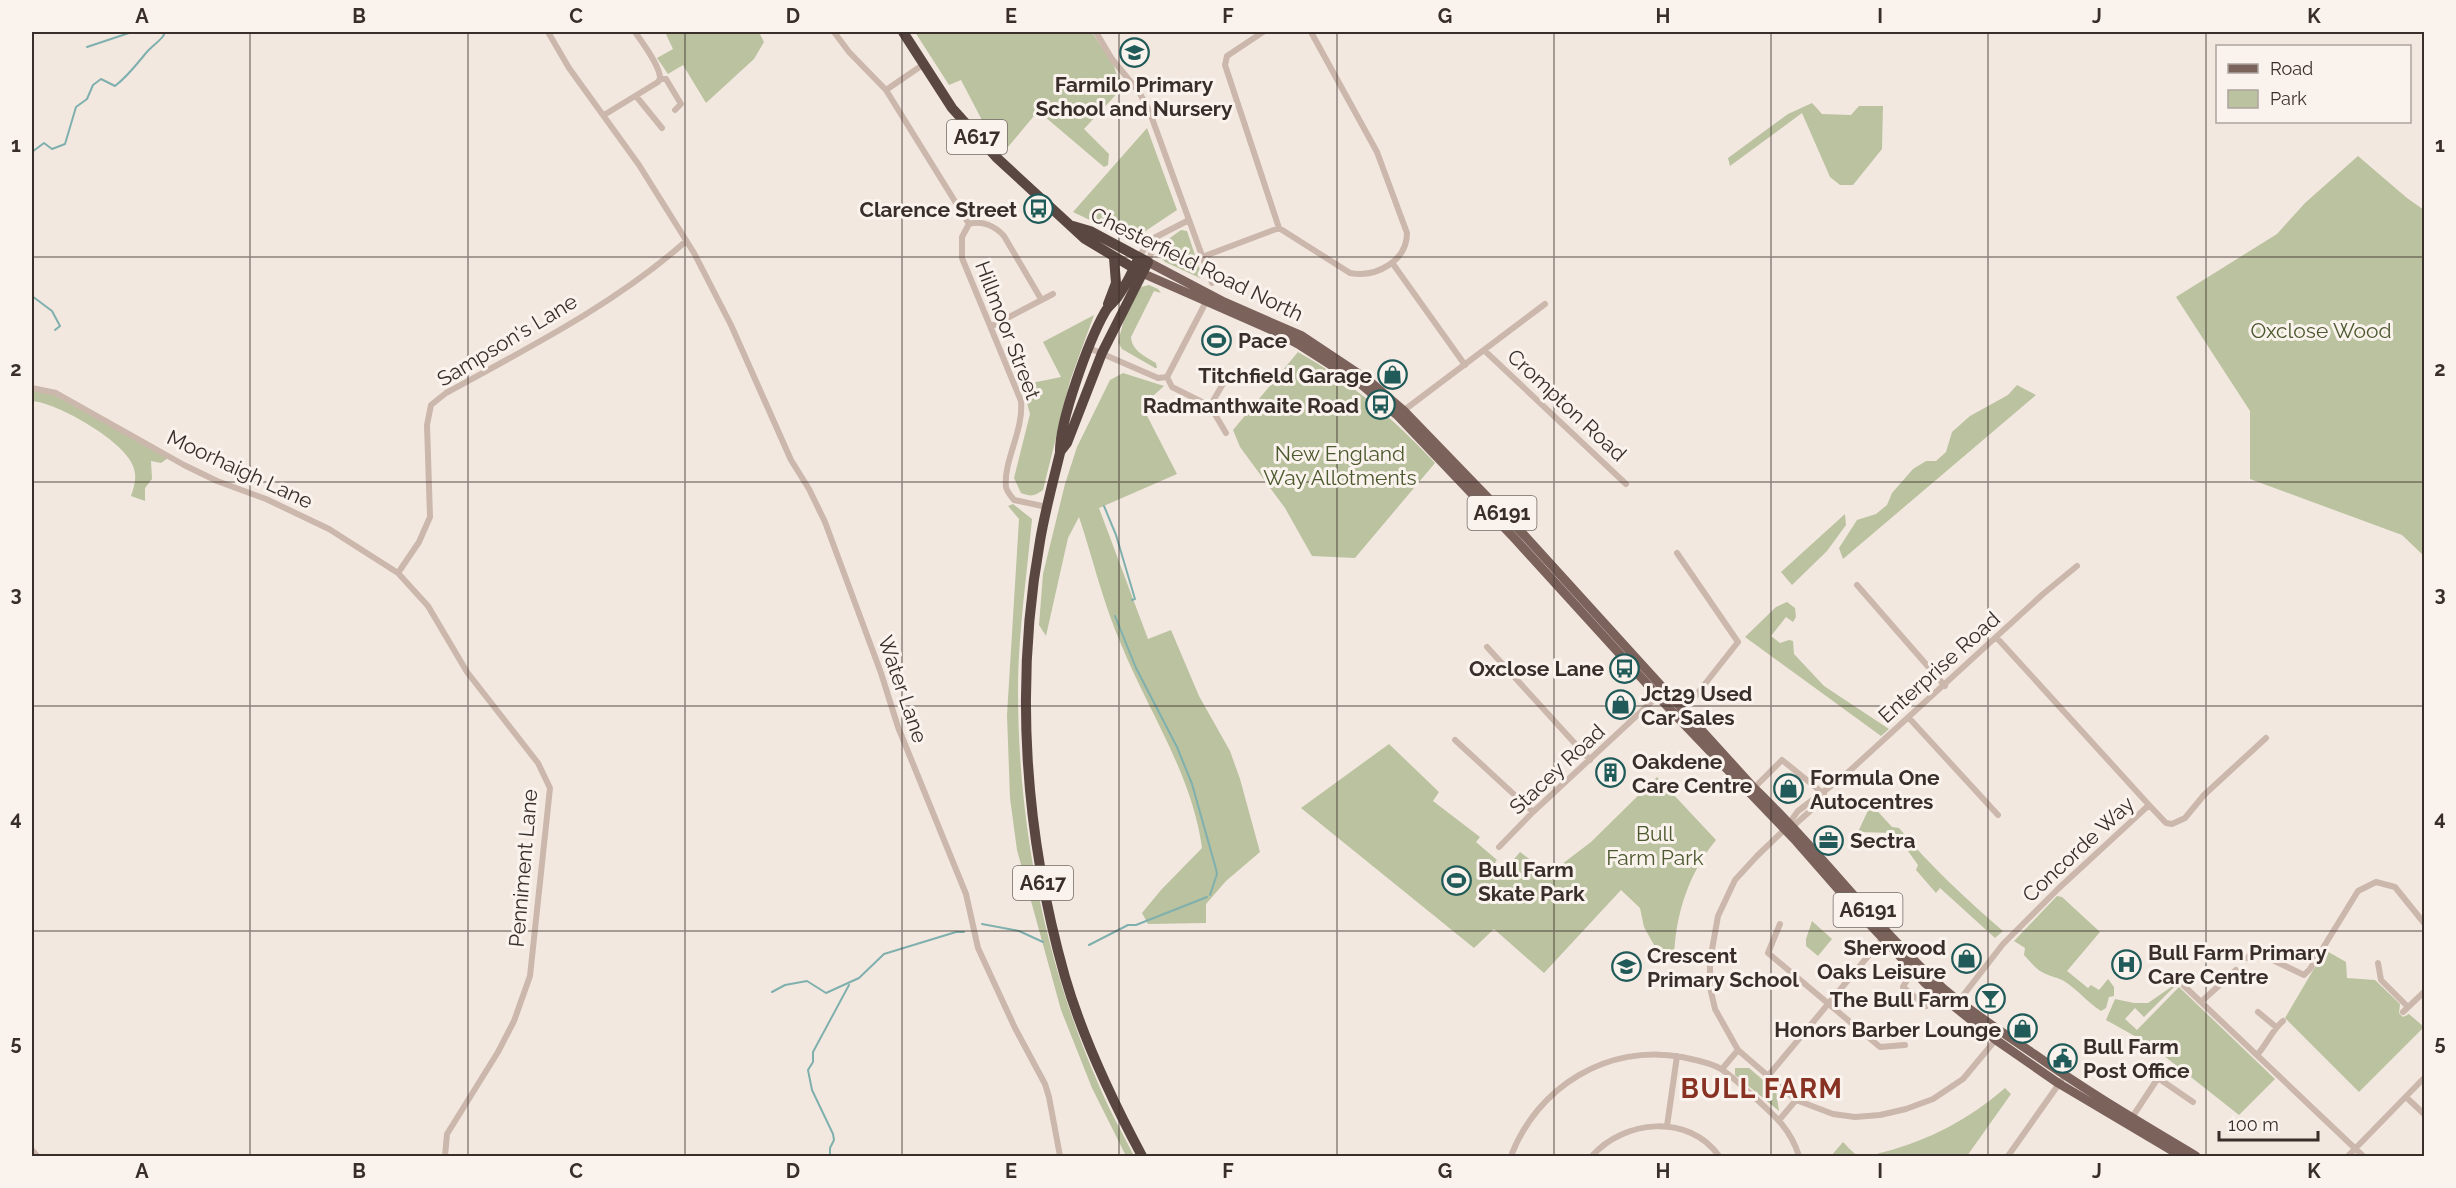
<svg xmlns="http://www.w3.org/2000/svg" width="2456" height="1188" viewBox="0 0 2456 1188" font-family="Raleway,sans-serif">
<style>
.green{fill:#bac29f}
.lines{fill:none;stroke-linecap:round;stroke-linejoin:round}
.stream{stroke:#7fb0ae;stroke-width:2}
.street{stroke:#cbb7ab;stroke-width:6}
.primary{stroke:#7b635c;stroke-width:9}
.highway{stroke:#5a4742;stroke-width:10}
.grid{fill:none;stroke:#392e2a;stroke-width:1.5;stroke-opacity:0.55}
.labels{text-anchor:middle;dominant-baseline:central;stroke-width:6;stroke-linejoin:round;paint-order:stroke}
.shield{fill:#faf3ed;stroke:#736964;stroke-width:1.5}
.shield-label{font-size:20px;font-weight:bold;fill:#392e2a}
.poi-label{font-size:21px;font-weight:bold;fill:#392e2a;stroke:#faf3ed;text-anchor:start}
.street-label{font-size:21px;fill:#392e2a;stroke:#faf3ed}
.park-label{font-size:21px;fill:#4c582e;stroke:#faf3ed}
.district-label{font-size:27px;font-weight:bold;letter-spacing:1.5px;fill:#883224;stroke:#faf3ed}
.neatline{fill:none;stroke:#392e2a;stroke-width:2}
.grid-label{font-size:20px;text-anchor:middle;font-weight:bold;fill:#392e2a}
</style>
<rect width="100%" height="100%" fill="#f3e8e0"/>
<!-- green -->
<path class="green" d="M665 32H759L764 42 754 59 706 103 683 65 668 74 657 58 673 49Z
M915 32H1092L1114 66 1116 73 1125 85 1084 129 1109 154 1108 165 1104 167 1038 111 1008 147 984 124 961 80 949 85Z
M1812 103 1822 114 1851 115 1859 106H1883L1882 149 1853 185H1840L1830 177 1802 113 1730 166 1728 158 1788 114Z
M1147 128 1177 210 1132 240 1073 212Z
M2358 156 2407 198 2424 210V556L2402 535 2250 479V411L2176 297 2277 234 2305 203Z
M1181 230 1187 231 1202 276 1200 278 1165 262 1158 255 1160 245Z
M1149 285 1158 289 1161 293 1154 291 1131 337C1132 351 1145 356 1156 363L1157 368H1155L1122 349 1118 342 1125 316 1141 287Z
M1094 315 1070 381 1043 490C1035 496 1031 497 1021 493L1014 478 1030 414 1022 385 1061 377 1043 342Z
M1298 352C1351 382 1394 419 1435 463L1355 558 1312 556 1285 508 1240 447 1233 430Z
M1123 373 1164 386 1142 406 1177 474 1099 508 1148 639 1171 630 1199 696 1230 751 1240 779 1260 852 1226 881 1206 904V923L1148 924 1142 913 1161 890 1202 848C1192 774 1149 713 1121 644 1103 603 1093 559 1079 517L1068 538 1046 636 1039 625 1043 574 1065 484 1077 447 1110 380Z
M2017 385 2036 395 1843 559 1839 548 1857 520 1876 514 1887 505 1892 493 1913 469 1926 461H1936L1946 452 1952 432 1970 416 2008 395Z
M32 390 54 395 168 458 161 463 151 461 152 479 145 488V501L131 496C134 487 137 478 134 469 129 443 56 402 32 401Z
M1013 504 1032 519C1027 573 1019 628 1018 682 1017 819 1043 957 1098 1083 1108 1108 1122 1132 1134 1156H1126L1092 1088 1061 1010 1017 850 1010 798 1007 715 1019 519 1008 506Z
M1845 514 1846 525 1827 551 1792 585 1781 572Z
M1787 602 1795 608 1796 617 1793 622 1786 617 1771 636 1780 643 1789 640 1793 641 1794 654 1824 686 1889 729 1881 736 1745 637 1776 607Z
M1389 744 1439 792 1433 801 1480 837 1476 842 1497 860 1495 862 1505 870 1520 852 1549 874 1591 842 1657 777 1716 840C1688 874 1675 916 1674 959H1665L1651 948 1654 945 1644 927 1640 908 1621 890 1544 973 1494 929 1474 948 1301 808Z
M1871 804 1892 827 1899 828C1930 866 1966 899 2003 931L1995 938 1940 888 1936 893 1916 870 1918 865 1895 833 1858 832Z
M2057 896 2062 897 2100 932 2067 971 2088 988 2091 985 2099 990 2108 979 2114 987V996L2109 997 2106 1008 2101 1011C2087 1002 2078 990 2064 981 2057 977 2052 977 2046 974 2037 971 2030 961 2024 955L2025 948 2014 941Z
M1812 921 1832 939 1818 956 1806 946V939Z
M2325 950 2346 962 2347 978 2375 980 2400 1004 2399 1013 2403 1017 2409 1014 2424 1027 2359 1092 2285 1018Z
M2174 985H2176L2144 1017 2135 1008 2125 1019 2137 1030 2179 987 2275 1079 2239 1115 2149 1044 2106 1020 2115 999 2134 1003H2148Z
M1735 1068H1749L1776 1091 1779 1111 1735 1075Z
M2005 1088 2011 1094 1967 1156H1831L1843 1142C1847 1146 1852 1152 1857 1155 1865 1158 1876 1154 1884 1152 1930 1140 1969 1119 2005 1088Z"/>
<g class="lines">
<!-- stream -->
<path class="stream" d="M87 47 132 32
M32 152 44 143 52 149 65 144 76 107 87 99 93 85 101 79 115 86C128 76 136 65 146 53 152 46 159 42 164 35L163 32
M32 296 52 311 60 326 55 330
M1104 506 1116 535 1135 599 1132 600
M1115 616 1136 668 1177 747 1192 784 1216 869 1217 874 1210 895
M982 924 1019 931 1043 942
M1089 945 1128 925H1136L1207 897
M772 992 785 985 807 981 826 993 859 978 884 954 956 932H964
M830 1156V1148L834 1140 833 1134 812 1090 808 1070 813 1062V1052L849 985"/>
<!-- street -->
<path class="street" d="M548 32 569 68 639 165 694 253 731 325 791 460 809 489 825 522 881 673 898 727 966 894 978 948 1015 1028 1045 1084 1049 1097 1060 1156
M635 32C642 42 661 67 660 79H666L681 104 675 110
M834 32 849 52 886 90 969 224
M1096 32 1112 59 1139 92 1149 110 1212 283
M1263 32 1227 56 1225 65 1279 228 1350 273C1376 278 1407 261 1407 233L1377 152 1311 32
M886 90 924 64
M636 96 662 128
M604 115 658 82 660 79
M1139 257 1150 240 1189 220
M1202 257 1279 228
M1148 262 1157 238
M1393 264 1465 365
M1208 298 1167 377 1172 387 1210 406 1226 433
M1041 299 1004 236C995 226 982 220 969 224L962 237V258L1021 401C1024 430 1003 462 1006 487 1007 492 1011 496 1014 500L1047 507
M992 326 1053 294
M1089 348 1158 378 1167 377
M1485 351 1626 484
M32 388 56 393 184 465 217 481 266 499 329 529 398 573 428 606 467 672 538 763 550 788 530 976 514 1021 498 1052 447 1134 445 1156
M1210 406 1227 377
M1403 411 1545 304
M1677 553 1738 642 1682 713
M398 573 419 542 430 517 427 425 431 405 446 393C528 348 615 304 685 242
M1857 585 1945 686
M1487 647 1590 760
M1909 718 1998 815
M1455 740 1533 812
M1754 788 1782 760 1824 794
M2149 805 2166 823 2172 824 2185 818 2204 795 2266 738
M1791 828 1809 812 1820 799
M1499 847 1533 812 1659 695
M1780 924 1768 953 1880 1047 1905 1045
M2247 958 2254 951 2304 975 2310 969 2358 891 2376 882 2395 887 2424 923
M2378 963 2381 980 2408 1007
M1912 971 1903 987 1926 1006 1939 996
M2181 983 2363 1156
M1958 1002 2003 944 2059 888 2149 805 1997 638
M2201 1002 2236 970
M2258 1012 2276 1027
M2403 1012 2424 992
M1998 1037 1963 1079 1933 1099 1906 1109 1880 1115 1855 1117 1833 1114 1796 1100 1738 1050 1715 1009 1710 987V961L1718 916 1735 880 1757 856 1784 830 1798 811 1844 776 2043 594 2077 566
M2257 1055C2267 1044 2272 1030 2283 1021
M1722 1069 1738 1050
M1768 1076 1884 937
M2158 1078 2193 1102
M2406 1097 2424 1114
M1780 1119 1796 1100
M2131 1119 2158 1078 2146 1069
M1667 1126 1677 1056
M32 1150 37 1156
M1511 1156C1537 1087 1608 1043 1682 1057 1695 1060 1710 1062 1721 1069 1732 1076 1743 1087 1753 1096 1774 1115 1790 1128 1799 1156
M1592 1156C1624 1120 1688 1113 1719 1156
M2008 1156 2061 1081
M2348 1156 2424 1078"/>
<!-- primary -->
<path class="primary" d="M1148 262 1224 302 1302 336 1368 380 1404 411 1525 536 1754 788C1821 852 1876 928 1945 990 1973 1014 2004 1033 2034 1054 2086 1091 2141 1123 2196 1156
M1142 273 1274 331 1298 344 1362 385 1397 415 1516 540 1678 718 1796 841 1860 914 1925 983 1996 1040 2058 1083 2181 1156"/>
<!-- highway -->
<path class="highway" d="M903 32 952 108 996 157 1085 239 1142 273
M1139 257C1133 271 1126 285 1117 298 1113 303 1108 306 1105 312 1089 340 1059 422 1060 453 1053 482 1045 511 1040 541 1014 686 1025 836 1065 977 1083 1039 1112 1100 1142 1156
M1108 304 1116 283 1114 258
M1060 452 1067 443 1102 353 1148 262 1090 231 1073 226"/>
</g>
<!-- grid -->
<path class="grid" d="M250 32V1156M468 32V1156M685 32V1156M902 32V1156M1119 32V1156M1337 32V1156M1554 32V1156M1771 32V1156M1988 32V1156M2206 32V1156M32 257H2424M32 482H2424M32 706H2424M32 931H2424"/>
<!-- icons -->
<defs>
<symbol id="school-ring" viewBox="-11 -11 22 22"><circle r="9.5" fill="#faf3ed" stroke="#205b59" stroke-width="1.5"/><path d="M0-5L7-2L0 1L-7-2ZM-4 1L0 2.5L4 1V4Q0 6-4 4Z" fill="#205b59"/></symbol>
<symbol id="bus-ring" viewBox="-11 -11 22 22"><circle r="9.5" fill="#faf3ed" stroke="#205b59" stroke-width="1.5"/><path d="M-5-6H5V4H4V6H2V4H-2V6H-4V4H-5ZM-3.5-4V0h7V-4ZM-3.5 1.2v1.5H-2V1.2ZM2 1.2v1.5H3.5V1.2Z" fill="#205b59"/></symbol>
<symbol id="stadium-ring" viewBox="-11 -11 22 22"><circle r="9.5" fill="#faf3ed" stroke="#205b59" stroke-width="1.5"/><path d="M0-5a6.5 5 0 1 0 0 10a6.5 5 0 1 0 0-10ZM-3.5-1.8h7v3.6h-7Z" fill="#205b59"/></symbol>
<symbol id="shop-ring" viewBox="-11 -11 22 22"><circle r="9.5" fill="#faf3ed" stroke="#205b59" stroke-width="1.5"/><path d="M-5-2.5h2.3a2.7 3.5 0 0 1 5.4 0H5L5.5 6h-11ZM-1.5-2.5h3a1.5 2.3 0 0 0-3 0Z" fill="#205b59"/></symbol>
<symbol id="building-ring" viewBox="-11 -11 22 22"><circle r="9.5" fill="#faf3ed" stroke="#205b59" stroke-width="1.5"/><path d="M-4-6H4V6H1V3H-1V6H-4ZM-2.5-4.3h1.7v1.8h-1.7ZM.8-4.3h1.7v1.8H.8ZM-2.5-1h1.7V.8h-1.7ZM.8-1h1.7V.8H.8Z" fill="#205b59"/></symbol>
<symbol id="office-ring" viewBox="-11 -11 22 22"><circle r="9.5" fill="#faf3ed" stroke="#205b59" stroke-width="1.5"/><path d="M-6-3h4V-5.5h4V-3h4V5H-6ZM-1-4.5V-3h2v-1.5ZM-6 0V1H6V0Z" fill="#205b59"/></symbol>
<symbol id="hospital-ring" viewBox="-11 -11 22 22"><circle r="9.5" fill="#faf3ed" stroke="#205b59" stroke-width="1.5"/><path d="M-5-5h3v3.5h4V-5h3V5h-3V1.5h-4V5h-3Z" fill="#205b59"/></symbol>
<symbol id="bar-ring" viewBox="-11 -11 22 22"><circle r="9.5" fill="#faf3ed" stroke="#205b59" stroke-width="1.5"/><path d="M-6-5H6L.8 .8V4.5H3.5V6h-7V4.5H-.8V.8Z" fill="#205b59"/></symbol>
<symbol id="civic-ring" viewBox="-11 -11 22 22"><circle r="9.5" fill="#faf3ed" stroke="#205b59" stroke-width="1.5"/><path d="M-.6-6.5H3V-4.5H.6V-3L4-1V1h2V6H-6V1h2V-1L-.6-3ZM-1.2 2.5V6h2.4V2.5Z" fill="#205b59"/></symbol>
</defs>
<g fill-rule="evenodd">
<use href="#school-ring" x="1118" y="36" width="33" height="33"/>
<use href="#bus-ring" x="1022" y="192" width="33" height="33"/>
<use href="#stadium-ring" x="1200" y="324" width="33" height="33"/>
<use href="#shop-ring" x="1376" y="358" width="33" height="33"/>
<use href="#bus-ring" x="1364" y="388" width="33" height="33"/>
<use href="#bus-ring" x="1608" y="652" width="33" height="33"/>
<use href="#shop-ring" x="1604" y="688" width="33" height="33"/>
<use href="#building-ring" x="1594" y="756" width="33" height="33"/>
<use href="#shop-ring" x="1772" y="772" width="33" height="33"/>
<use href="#office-ring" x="1812" y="824" width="33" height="33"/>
<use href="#stadium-ring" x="1440" y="864" width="33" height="33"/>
<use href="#shop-ring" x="1950" y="942" width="33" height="33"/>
<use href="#hospital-ring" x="2110" y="948" width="33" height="33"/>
<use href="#school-ring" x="1610" y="950" width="33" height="33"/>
<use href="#bar-ring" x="1974" y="982" width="33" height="33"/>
<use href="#shop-ring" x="2006" y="1012" width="33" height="33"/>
<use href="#civic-ring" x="2046" y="1042" width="33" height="33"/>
</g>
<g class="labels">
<!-- shield labels -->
<g class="shield">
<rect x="947" y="120" width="60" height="34" rx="4.5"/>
<rect x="1467.5" y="496" width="69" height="34" rx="4.5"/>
<rect x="1013" y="866" width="60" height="34" rx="4.5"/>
<rect x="1833.5" y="893" width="69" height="34" rx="4.5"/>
</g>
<g class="shield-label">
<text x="977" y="137">A617</text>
<text x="1502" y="513">A6191</text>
<text x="1043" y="883">A617</text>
<text x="1868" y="910">A6191</text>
</g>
<!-- poi labels -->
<g class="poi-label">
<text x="1134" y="84" text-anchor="middle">Farmilo Primary<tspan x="1134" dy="24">School and Nursery</tspan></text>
<text x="1017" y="209" text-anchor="end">Clarence Street</text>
<text x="1238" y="340">Pace</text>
<text x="1372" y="375" text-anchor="end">Titchfield Garage</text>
<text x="1359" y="405" text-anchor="end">Radmanthwaite Road</text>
<text x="1604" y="668" text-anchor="end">Oxclose Lane</text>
<text x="1641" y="693">Jct29 Used<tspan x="1641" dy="24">Car Sales</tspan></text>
<text x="1632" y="761">Oakdene<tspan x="1632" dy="24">Care Centre</tspan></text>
<text x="1810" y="777">Formula One<tspan x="1810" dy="24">Autocentres</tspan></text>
<text x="1850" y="840">Sectra</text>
<text x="1478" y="869">Bull Farm<tspan x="1478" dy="24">Skate Park</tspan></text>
<text x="1946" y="947" text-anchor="end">Sherwood<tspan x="1946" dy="24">Oaks Leisure</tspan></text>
<text x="2148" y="952">Bull Farm Primary<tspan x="2148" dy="24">Care Centre</tspan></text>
<text x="1647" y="955">Crescent<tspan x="1647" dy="24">Primary School</tspan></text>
<text x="1969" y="999" text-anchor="end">The Bull Farm</text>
<text x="2001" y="1029" text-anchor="end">Honors Barber Lounge</text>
<text x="2083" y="1046">Bull Farm<tspan x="2083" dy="24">Post Office</tspan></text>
</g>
<!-- street labels -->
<g class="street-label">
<text transform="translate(1197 264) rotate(26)">Chesterfield Road North</text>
<text transform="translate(1008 330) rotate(69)">Hillmoor Street</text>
<text transform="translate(507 340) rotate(-31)">Sampson's Lane</text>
<text transform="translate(1567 405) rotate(43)">Crompton Road</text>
<text transform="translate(240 469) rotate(25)">Moorhaigh Lane</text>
<text transform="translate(1939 667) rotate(-42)">Enterprise Road</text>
<text transform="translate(903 689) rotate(71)">Water Lane</text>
<text transform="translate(1557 769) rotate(-43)">Stacey Road</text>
<text transform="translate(2078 849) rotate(-43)">Concorde Way</text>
<text transform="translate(523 868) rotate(-85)">Penniment Lane</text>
</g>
<!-- park labels -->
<g class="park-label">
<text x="2321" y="330">Oxclose Wood</text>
<text x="1340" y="453">New England<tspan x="1340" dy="24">Way Allotments</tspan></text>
<text x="1655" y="833">Bull<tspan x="1655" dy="24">Farm Park</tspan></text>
</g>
<!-- district labels -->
<g class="district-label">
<text x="1762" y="1088">BULL FARM</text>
</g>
</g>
<!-- border -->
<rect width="2456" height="1188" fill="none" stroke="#faf3ed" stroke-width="66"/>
<!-- legend -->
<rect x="2216" y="45" width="195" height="78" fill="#faf3ed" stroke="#ada49f" stroke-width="1.5"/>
<rect x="2228" y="64" width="30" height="9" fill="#7b635c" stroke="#ada49f" stroke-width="1.5"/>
<text x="2270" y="75" font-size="18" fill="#392e2a">Road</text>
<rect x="2228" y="90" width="30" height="18" fill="#bac29f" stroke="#ada49f" stroke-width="1.5"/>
<text x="2270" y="105" font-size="18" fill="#392e2a">Park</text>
<!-- scale -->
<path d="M2219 1131v9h99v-9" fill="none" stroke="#392e2a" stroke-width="3"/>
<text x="2228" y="1131" font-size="18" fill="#392e2a" stroke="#faf3ed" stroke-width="4.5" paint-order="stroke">100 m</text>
<rect x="33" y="33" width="2390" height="1122" class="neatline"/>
<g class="grid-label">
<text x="142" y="23">A</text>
<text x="359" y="23">B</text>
<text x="576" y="23">C</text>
<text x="793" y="23">D</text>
<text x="1011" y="23">E</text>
<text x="1228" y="23">F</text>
<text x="1445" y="23">G</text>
<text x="1663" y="23">H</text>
<text x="1880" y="23">I</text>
<text x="2097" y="23">J</text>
<text x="2314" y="23">K</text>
<text x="16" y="152">1</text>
<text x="2440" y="152">1</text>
<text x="16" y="376">2</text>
<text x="2440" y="376">2</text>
<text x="16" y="601">3</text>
<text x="2440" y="601">3</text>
<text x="16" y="825">4</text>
<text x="2440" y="825">4</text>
<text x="16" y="1050">5</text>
<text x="2440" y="1050">5</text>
<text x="142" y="1178">A</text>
<text x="359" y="1178">B</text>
<text x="576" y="1178">C</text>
<text x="793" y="1178">D</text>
<text x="1011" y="1178">E</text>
<text x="1228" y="1178">F</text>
<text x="1445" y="1178">G</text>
<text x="1663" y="1178">H</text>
<text x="1880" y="1178">I</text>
<text x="2097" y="1178">J</text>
<text x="2314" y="1178">K</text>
</g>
</svg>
